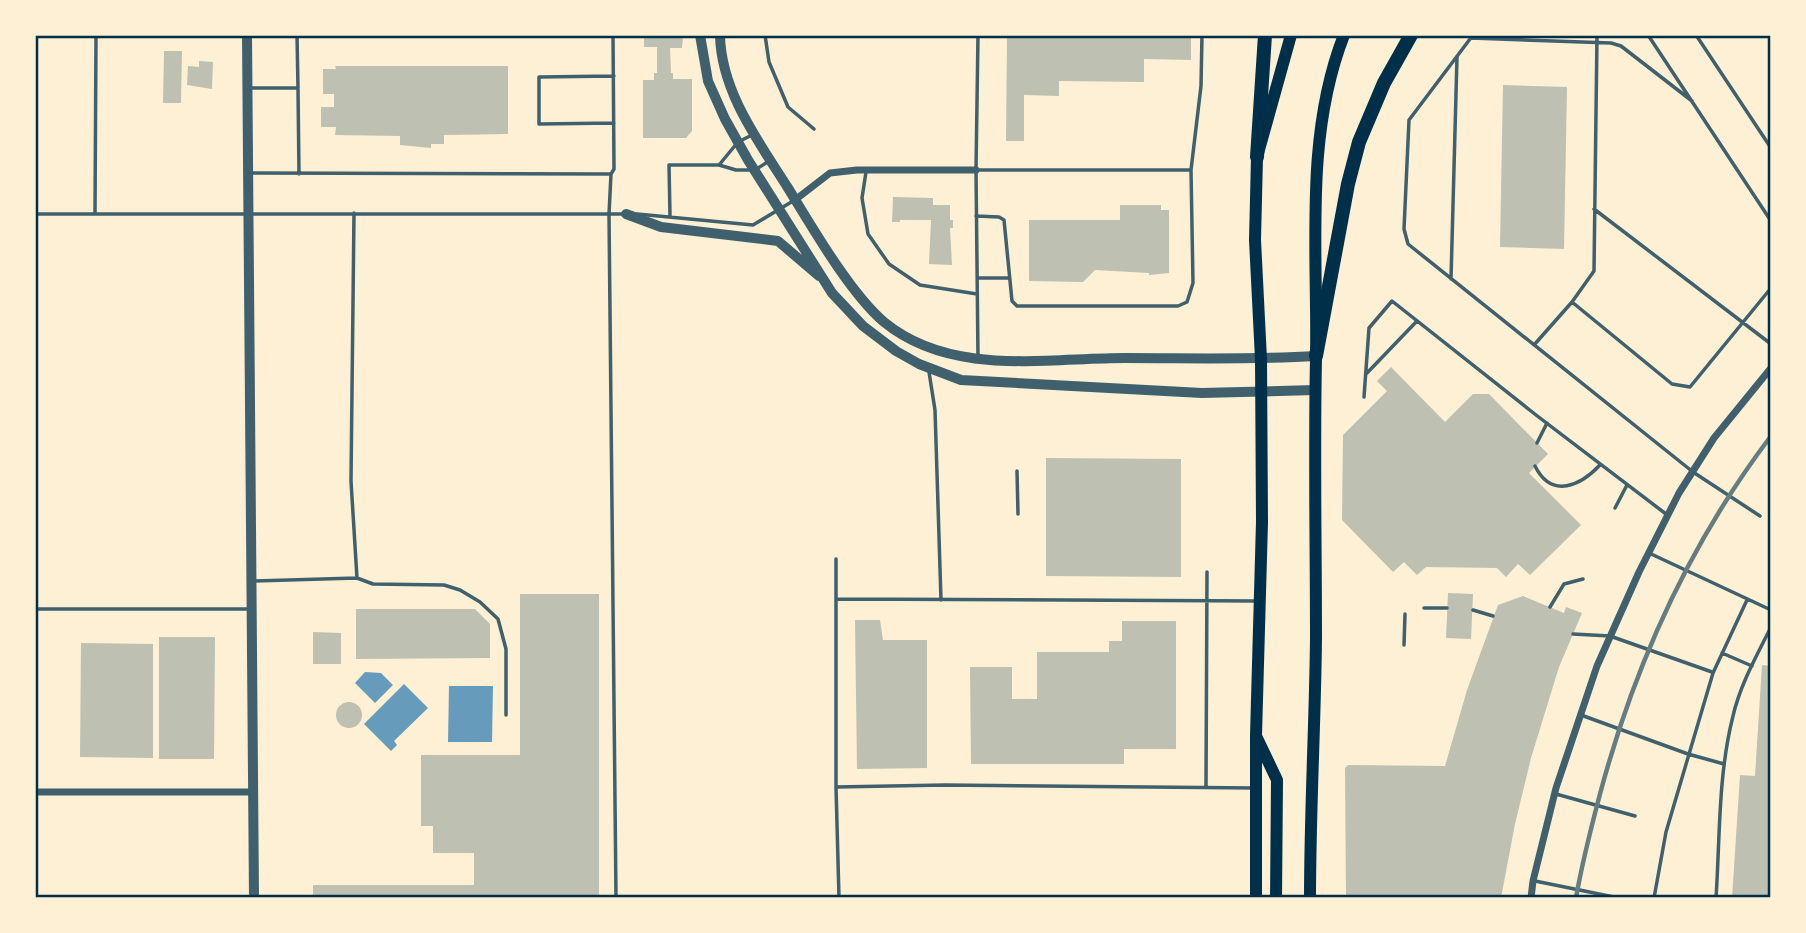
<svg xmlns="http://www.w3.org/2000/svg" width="1806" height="933" viewBox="0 0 1806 933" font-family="'Roboto Serif',serif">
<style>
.water{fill:#669bbc}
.building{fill:#bec0b2}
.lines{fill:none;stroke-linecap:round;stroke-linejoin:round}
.service{stroke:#3f606c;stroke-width:3.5}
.minor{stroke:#3f606c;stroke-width:7}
.tertiary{stroke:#3f606c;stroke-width:10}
.trunk{stroke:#003049;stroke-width:12}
.motorway{stroke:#003049;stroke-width:14}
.rail{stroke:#657d81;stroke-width:4.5}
.neatline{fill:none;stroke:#003049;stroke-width:2.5}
</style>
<rect width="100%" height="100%" fill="#fdf0d5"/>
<!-- water -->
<path class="water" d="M365 672 381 673 393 685 375 703 355 683Z
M404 684 428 708 394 741 397 745 391 751 364 724Z
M449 686H493L492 742H448Z"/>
<!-- building -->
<path class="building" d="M1007 35H1191V60L1144 59V82L1059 81V96L1024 95V141H1006Z
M644 36H683L682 48H670L671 73H673V79H692V131L686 138H643V80H654V73H657V47H644Z
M164 51H182L181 103H163Z
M199 61 213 62 212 89 187 85 188 66 199 67Z
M335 66H508V134L444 135V144H431V148L400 145V136L335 135 336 127H321V107H334V94H323V69H336Z
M1503 85 1567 87 1564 249 1500 247Z
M893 197 933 198V205H950V220H953V228H950L952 265 929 264 931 220H900V222H892Z
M1120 205H1161V210H1169V273L1149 275V273L1095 270 1083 282 1029 281V220H1120Z
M1391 367 1445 422 1473 394H1489L1548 454 1529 473 1581 525 1530 575 1518 564 1506 577 1497 568 1426 567 1417 575 1404 562 1393 572 1342 520 1343 435 1387 391 1377 381Z
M1046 458 1181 459V577L1046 576Z
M1448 593 1473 594 1471 639 1446 638Z
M520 594H599V898H313V885H474V853H433V826H421V755H520Z
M1523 596 1564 613 1566 607 1582 613 1559 667 1531 758 1515 824 1501 898H1346L1345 768 1348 765 1445 766 1467 690 1498 605Z
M356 609H475L490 624V658L356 659Z
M855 620H880L883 640H927V768L857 769Z
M1122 621H1176V749H1124V764H971L970 667H1012V699H1037V652H1109V641H1122Z
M313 632 341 633V664H313Z
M159 637H215L214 759H159Z
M81 643 153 644V758L80 757Z
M1762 665 1771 666V898H1732L1740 775 1755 776Z
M336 715a13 13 0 1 1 26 0a13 13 0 1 1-26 0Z"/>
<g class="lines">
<!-- service -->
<path class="service" d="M765 35 769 62 788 107 814 129
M978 35 976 170 978 357
M1473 35 1409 120 1404 229 1408 244 1693 472 1760 516
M1648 35 1771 221
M1696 35 1771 148
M1471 38 1611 43 1621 46 1692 101
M614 76 539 77V124L614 123
M249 88H298L297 35
M298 89 299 174
M719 165 738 142 754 134
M978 170H1191L1201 86 1202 35
M866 172 862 198 868 234 889 264 920 285 977 294
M249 173 611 174 614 169 613 35
M611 174 609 214 616 898
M1594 209 1771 344
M354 213 351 481 357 578
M35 214H626
M95 214 96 35
M637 214 753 225 793 201
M670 216 669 165H719L736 170H755L769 161
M976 216 999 217 1004 220 1012 301 1017 306H1178L1187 302 1193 283 1191 170
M977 278H1009
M1451 279 1457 57
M1572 302 1594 271 1597 35
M1534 345 1572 302 1672 384 1690 387 1771 288
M929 372 935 410 941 600
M1367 373 1417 321
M1364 397 1369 328 1392 301 1536 415 1666 514
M1537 443 1547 423
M1535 466C1552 500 1581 485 1600 465
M1017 471 1018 514
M1615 508 1627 485
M1649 553 1771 610
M836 559V787L839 898
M253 581 357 578 373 584 444 585 460 590 480 602 498 619 506 649V715
M836 599 1258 601
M1550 607 1564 584 1583 579
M1424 608H1447
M35 609H250
M1473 610 1493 616
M1573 634 1610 636 1712 672
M1404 645 1405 614
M1722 653 1752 666
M1581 715 1688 754 1724 764
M836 787 945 785 1254 788
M1206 787 1207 572
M1556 794 1635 816
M1535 881 1619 898
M1654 898 1666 832 1713 673 1747 600
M1716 898C1720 838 1718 775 1733 716 1740 685 1757 655 1771 627"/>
<!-- minor -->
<path class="minor" d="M795 200 830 173 857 170H976
M35 792H254
M1531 898 1533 881 1556 788 1597 666 1639 572 1679 493 1714 438 1771 368"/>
<!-- tertiary -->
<path class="tertiary" d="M247 35 254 898
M700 35 708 81 725 119 748 160 832 293 863 326 896 351 919 364 961 380 1202 393 1315 390
M720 35C721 92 759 142 788 188 812 227 850 293 884 322 951 377 1046 358 1125 358 1189 358 1252 360 1316 356
M626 214 661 227 778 241 819 276"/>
<!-- trunk -->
<path class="trunk" d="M1257 738 1277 780 1276 898
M1256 898V735L1262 522 1261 359 1255 240 1257 157 1291 35
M1310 898C1310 812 1315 726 1316 639 1316 546 1314 453 1316 359 1318 252 1304 137 1344 35"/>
<!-- motorway -->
<path class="motorway" d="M1257 157 1265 35
M1316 356 1348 184 1359 142 1384 83 1411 35"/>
<!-- rail -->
<path class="rail" d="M1576 898C1582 863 1591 828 1600 794 1635 663 1689 544 1771 436"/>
</g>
<!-- border -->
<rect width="1806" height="933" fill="none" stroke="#fdf0d5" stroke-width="74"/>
<rect x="37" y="37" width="1732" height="859" class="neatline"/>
</svg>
